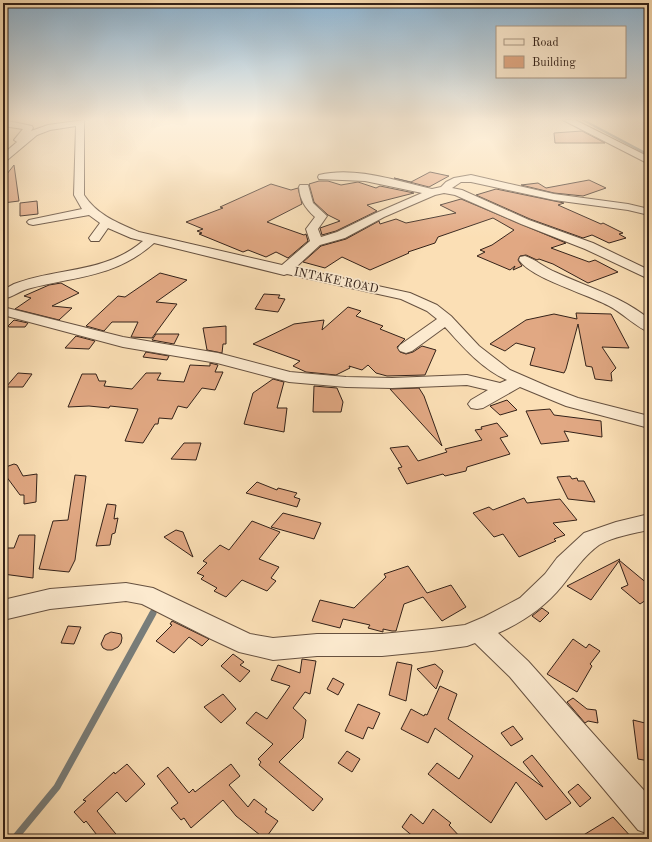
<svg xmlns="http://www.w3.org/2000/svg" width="652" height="842" viewBox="0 0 652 842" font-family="'Old Standard TT',serif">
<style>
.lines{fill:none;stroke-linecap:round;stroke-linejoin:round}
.stream-far2{stroke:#787d7a;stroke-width:2.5}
.stream-far1{stroke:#787d7a;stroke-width:5.5}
.stream{stroke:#787d7a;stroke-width:7}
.building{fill:#e1a883;stroke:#342219}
.minor-casing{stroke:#665140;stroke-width:2}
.minor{fill:#fceacf;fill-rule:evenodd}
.labels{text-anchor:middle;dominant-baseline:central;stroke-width:3.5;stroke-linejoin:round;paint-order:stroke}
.far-street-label{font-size:12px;fill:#342219;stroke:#fceacf}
</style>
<rect width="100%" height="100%" fill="#fbdfb5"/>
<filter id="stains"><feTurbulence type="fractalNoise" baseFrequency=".005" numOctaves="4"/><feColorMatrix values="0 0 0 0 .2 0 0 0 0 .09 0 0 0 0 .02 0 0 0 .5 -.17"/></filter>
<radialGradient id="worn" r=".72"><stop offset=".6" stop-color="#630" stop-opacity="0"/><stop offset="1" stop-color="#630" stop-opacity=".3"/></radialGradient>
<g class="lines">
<!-- stream-far2 -->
<path class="stream-far2" d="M583 120 649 155"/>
<!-- stream-far1 -->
<path class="stream-far1" d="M152 614 157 605"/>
<!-- stream -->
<path class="stream" d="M14 839 57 787 153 613"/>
</g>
<!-- building -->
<path class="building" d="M582 131 605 143H555L554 133Z
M14 165 19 201 3 203V179Z
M430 172 449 176 429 187 394 178 411 182Z
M589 180 606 188 583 196 554 193 521 185 538 183 546 188Z
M319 181H328L341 185 358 182 376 188 380 186 414 193 367 205 377 211 336 231 322 235 320 228 340 221 328 215 314 202 309 184Z
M271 184 291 190 298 188 302 204 267 222 304 235 306 234 308 241 288 258 276 252 266 257 248 250 243 252 199 234 202 233 197 231 203 229 186 222 223 208 220 207Z
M496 189 564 203 558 205 601 224 603 223 623 233 619 234 626 238 609 243 592 235 583 238 530 219 476 195Z
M461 199 566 243 551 248 589 262 595 260 618 272 588 283 553 264 539 259 537 260 526 255 520 256 518 260 522 266 513 270 515 266 510 270 477 256 485 252 480 250 492 245 514 230 493 218 438 237 435 243 408 252 409 253 370 270 342 257 325 268 303 262 321 246 346 239 379 221 380 224 396 219 406 223 456 213 440 205Z
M37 201 38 214 20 216V203Z
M160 273 187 280 156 302 177 304 152 338 131 337 138 322H112L104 331 86 326 118 296 125 297Z
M61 283 79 293 52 306 72 308 59 320 15 309 31 298 24 296 49 285Z
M264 294 280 295 278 298 285 299 278 312 255 309Z
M348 307 361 311 356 316 383 326 380 329 405 339 397 347 400 352 406 354 413 352 422 346 436 350 425 375 387 376 376 373 368 365 362 370 349 366 350 368 336 375 306 372 293 366 300 361 253 344 294 324 324 320 322 330Z
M576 313 611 314 629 348 602 347 616 368 611 373 612 381 595 379 592 367 586 366 578 324 566 369 564 373 530 365 535 348 516 343 505 351 490 344 526 320 554 314 577 319Z
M14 320 28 323 25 327H9L8 326Z
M226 326V344H223L222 353 207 350 203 328Z
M156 334H179L174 344 152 340Z
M76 336 95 341 89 349 65 348Z
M146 352 169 356 167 360 143 357Z
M210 363 218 365 215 372H223L215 390 202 388 187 408 178 406 172 419 159 418 158 424H155L143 443 125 441 138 409 110 406 109 408 89 406 68 407 82 374H96L99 381H106L104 386 132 389 146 373H161L157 380 184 382 190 365 210 366Z
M18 373 32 374 23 387H6Z
M273 379 284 382 277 408H287L284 432 244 424 253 393Z
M314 386 337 388 343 402 341 412H313Z
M419 388 424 396 442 446 390 389Z
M507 400 517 410 500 415 490 406Z
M550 409 554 415 601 421 602 437 564 431 569 441 541 444 526 411Z
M497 423 508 436 500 438 510 454 467 467 466 471 445 476 443 474 407 484 398 468 402 467 390 448 408 446 418 461 447 452 445 449 482 440 475 430 482 429 481 427Z
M184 443H201L196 460 171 459Z
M14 464 17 465 23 476 37 474 36 502 24 504V495H20L3 472V468Z
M75 475 86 476 75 560 69 572 39 569 53 521 68 520Z
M570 476 572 479 577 478 578 481H584L595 502 568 499 557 477Z
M257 482 277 490 278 488 297 493 294 497 300 499 297 507 246 493Z
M524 498 527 503 560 499 577 520 553 523 565 535 554 539 556 541 519 557 503 534 494 537 473 513 489 507 493 510Z
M107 504 116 505 114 519 118 518 115 533 112 534 110 545 96 546Z
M283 513 321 523 314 539 271 527Z
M252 521 280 532 259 559 279 567 271 578 276 581 267 591 242 580 226 597 214 591 217 588 201 579 204 576 197 573 207 563 203 561 220 545 229 550Z
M176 530 183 532 193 557 164 537Z
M19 535H35L33 578 3 574V548H14Z
M620 559 619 560 649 585V598L640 604 621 588 628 585 619 561 591 600 567 586Z
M408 566 427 593 451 585 466 607 442 621 423 597 404 604 396 631H392L383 629V632L368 628 370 625 343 619 340 628 312 621 320 600 354 608 386 577 384 574Z
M542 608 549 613 540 622 532 616Z
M172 621 209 639 202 646 189 637 174 653 156 641 172 625 170 624Z
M68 626 81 627 74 644 61 643Z
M111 632 121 634 122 638 121 643 118 647 112 650H107L103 648 101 644 105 635Z
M573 639 586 648 589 644 600 651 590 664 592 666 577 692 547 674Z
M233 654 244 662 240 665 250 671 240 682 221 666Z
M302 659 316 661 310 694 305 692 293 708 306 720 303 738 279 762 323 799 313 811 259 765 261 762 258 759 273 744 246 723 256 712 267 719 290 686 271 680 278 665 300 673Z
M397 662 412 665 406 701 389 695Z
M435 664 443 671 436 689 417 669Z
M333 678 344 684 338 695 327 689Z
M440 686 457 694 448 719 543 787 523 762 532 755 571 803 546 820 516 782 491 823 428 774 437 763 459 779 473 756 435 728 428 743 401 729 411 709 424 716 425 714 427 715Z
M223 694 236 709 221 723 204 707Z
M573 698 587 709 596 710 598 723 588 721 585 723 567 702Z
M358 704 380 713 373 729 368 727 363 739 345 731Z
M633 720 649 724V761L638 759Z
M513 726 523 739 511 746 501 733Z
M347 751 360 759 352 772 338 763Z
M127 764 145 784 126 802 117 792 97 811 120 839H100L86 821 84 823 74 812 86 801 83 800 114 772 115 774Z
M231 764 240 776 229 785 248 807 254 799 267 809 265 812 278 821 265 839 236 816 223 800 191 828 184 818 181 820 171 808 178 803 157 776 168 767 189 793 193 789 195 792Z
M578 784 591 798 580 807 568 792Z
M433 809 451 823 449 825 462 839H416L402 827 411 814 423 824Z
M613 817 633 839H577Z"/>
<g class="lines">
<defs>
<path id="minor" d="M3 120 32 126 33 128 31 131 48 125 84 120V195C97 215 118 223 139 232L282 265 310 241 306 229 315 217C305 208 300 200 299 187L300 185H308L313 203 327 216 318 229 321 237 337 232 376 213 422 193 365 181 319 179 318 177 319 175C355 166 397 181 432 189L441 187 446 182 454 178 471 175 554 194 628 204 649 209V215L628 210 554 200 471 182H461L452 188 462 190 529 220 593 243 649 270V279L585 249 521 224 455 195 444 193 435 195 384 217 345 238 320 245 295 268 410 293 437 305 451 316 479 346 510 370 549 387 578 398 649 416V428L566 406 520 387 483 408 477 409 471 408 468 404 471 400 488 390 467 385 392 388 346 387 289 382 217 363 123 347 3 315V307L123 337 218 353 290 372 346 377 392 378 467 375 500 383 507 380C482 369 463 347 445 327L412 351 406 353 400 351 398 348 400 345 437 319 427 311 401 299 287 274 284 275 154 243C116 277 78 276 31 288 21 290 13 297 3 299V290L14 284C59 267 104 274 143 241L131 238 108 228 99 241H91L89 238 100 223 89 215 33 225 29 224 27 222 29 220 82 209 74 195 76 126 50 130 37 135 6 161 3 162V154L17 142 14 140 23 129 3 126Z
M563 120H575L649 157V164Z
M525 256C535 259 545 268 555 272 587 287 621 296 649 319V332C639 329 622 313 611 307 588 294 532 279 519 260L520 257Z
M649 514V530C634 533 612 537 599 545 584 556 573 572 562 586 545 607 523 622 498 633L528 661 649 796V834L638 830 510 677 475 643 467 646 432 651 382 656H317L273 660 239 652 211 639 142 604 126 601 50 609 3 620V600L50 589 126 583 153 588 250 634 273 638 317 634H382L432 629 465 625 484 617 520 598 545 574 557 558 584 533 616 522Z"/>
</defs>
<!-- minor casing -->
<use href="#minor" class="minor-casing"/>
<!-- minor -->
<use href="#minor" class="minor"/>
</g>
<!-- sky -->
<linearGradient id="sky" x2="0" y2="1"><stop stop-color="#8db6d6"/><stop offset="0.5" stop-color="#fdf1de"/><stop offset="1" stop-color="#fdf1de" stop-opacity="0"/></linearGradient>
<rect width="652" height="238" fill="url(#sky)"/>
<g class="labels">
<!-- far-street labels -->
<g class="far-street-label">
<text transform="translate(336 281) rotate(12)">INTAKE ROAD</text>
</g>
</g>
<!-- margin -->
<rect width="652" height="842" fill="none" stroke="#fbdfb5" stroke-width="16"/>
<rect x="4" y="4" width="644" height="834" fill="none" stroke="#342219" stroke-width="2"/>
<rect x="8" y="8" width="636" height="826" fill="none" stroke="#342219"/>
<!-- legend -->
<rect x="496" y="26" width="130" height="52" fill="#fceacf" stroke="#ac9a86"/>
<rect x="504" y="39" width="20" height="6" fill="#fceacf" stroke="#ac9a86"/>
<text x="532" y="46" font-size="12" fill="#342219">Road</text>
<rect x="504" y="56" width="20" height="12" fill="#e1a883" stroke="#ac9a86"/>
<text x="532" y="66" font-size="12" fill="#342219">Building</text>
<rect width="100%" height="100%" filter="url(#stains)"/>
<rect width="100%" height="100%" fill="url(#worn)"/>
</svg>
